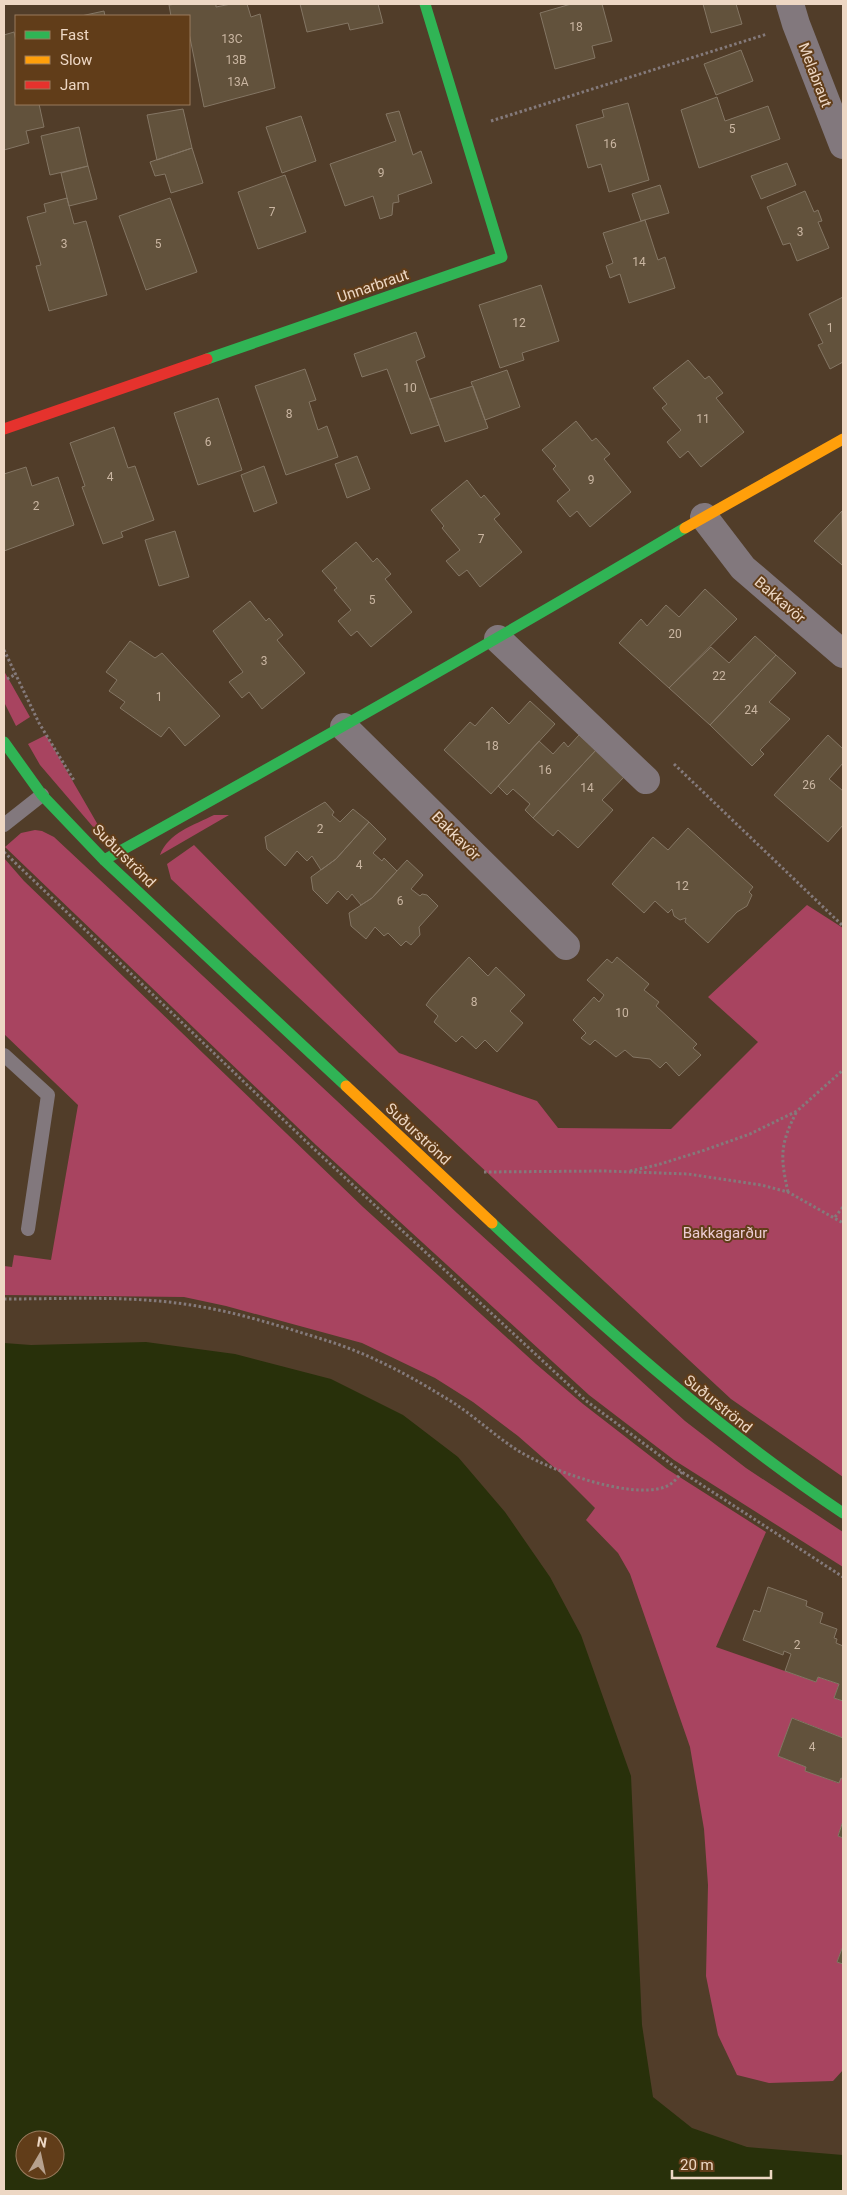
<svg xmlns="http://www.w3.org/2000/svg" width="847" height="2195" viewBox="0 0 847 2195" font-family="Roboto,sans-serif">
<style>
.green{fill:#a84460}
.water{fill:#28300a;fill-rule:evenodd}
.building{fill:#62523c;stroke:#847664}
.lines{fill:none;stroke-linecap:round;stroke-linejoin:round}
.path{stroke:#847a7b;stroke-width:3;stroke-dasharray:2.5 2.5;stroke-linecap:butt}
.lane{stroke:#82787d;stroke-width:14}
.street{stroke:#82787d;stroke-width:28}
.fast{stroke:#30b455;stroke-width:11}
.slow{stroke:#ff9f0a;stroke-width:11}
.jam{stroke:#e5322d;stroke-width:11}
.labels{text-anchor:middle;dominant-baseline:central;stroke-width:4;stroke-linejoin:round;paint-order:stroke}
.number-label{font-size:12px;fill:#cab6a2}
.street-label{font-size:15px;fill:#edd7c4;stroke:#613d19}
.park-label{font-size:15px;fill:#ecccd3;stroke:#613d19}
</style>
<rect width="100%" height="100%" fill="#513d29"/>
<!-- green -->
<path class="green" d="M4 671 30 717 16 726 4 702Z
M46 735 98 825 94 828 40 765 28 744Z
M214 815H229L160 855C168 833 194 825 214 815Z
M35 830 42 831 54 837 457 1213 685 1421 746 1468 843 1532V1567L674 1460 589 1395 316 1145 5 847 21 833Z
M194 845 399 1053 537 1101 558 1128 671 1129 758 1042 708 997 807 905 843 928V1477L731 1399 171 879 167 864Z
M4 858 24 881 363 1207 536 1364 583 1404 667 1469 766 1532 716 1647 816 1682 818 1677 839 1684 834 1698 843 1701V1738L793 1718 778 1756 806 1767V1771L838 1783 841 1778 843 1779V1821L838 1836 843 1838V1946L837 1962 843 1964V2070L833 2081 769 2083 737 2075 718 2035 706 1976 708 1885 704 1829 690 1747 630 1574 618 1553 586 1520 595 1508 558 1471 518 1436 473 1402 435 1378 362 1343 226 1306 184 1297 4 1295V1266L12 1267 14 1255 51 1260 78 1105 4 1034Z"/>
<!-- water -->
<path class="water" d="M146 1342 235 1354 331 1379 403 1415 458 1457 505 1512 550 1577 581 1635 631 1776 642 2025 653 2097 692 2128 747 2147 843 2155V2191H4V1343L31 1345ZM25 2140H55V2170H25Z"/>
<!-- building -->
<path class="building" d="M176 4H216V7L231 4H247L251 17 260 14 275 88 204 107 189 33V16H171L169 5Z
M300 4H378L383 23 350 30 348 23 307 32Z
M571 4H602L612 41 592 46 595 58 555 69 540 13Z
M703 4H736L742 24 711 33Z
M104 11 105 16H81Z
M14 32 16 41V104H39L44 127 26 131 29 143 4 150V35Z
M741 50 753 81 716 95 704 64Z
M717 97 725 121 768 106 780 139 699 168 681 110Z
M628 103 649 180 609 192 601 164 588 168 576 125 604 117 602 110Z
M183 109 192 148 157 160 147 115Z
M399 111 413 155 421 151 432 183 398 195 399 202 393 203 392 215 380 219 373 196 345 206 330 164 396 141 386 114Z
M301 116 316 161 282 173 266 127Z
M79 127 88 166 50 175 41 136Z
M192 148 203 183 171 193 165 174 155 176 150 162Z
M787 163 796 185 761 199 751 176Z
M88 166 97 199 69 206 61 173Z
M285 175 306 232 258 249 238 192Z
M660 185 669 213 641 221 632 194Z
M805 191 814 212 818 210 822 221 818 222 829 248 797 261 790 243 783 245 767 207Z
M67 198 74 224 86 221 107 295 49 311 36 266 41 265 27 217 46 212 44 204Z
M170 198 197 272 146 290 119 216Z
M645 220 658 260 665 257 675 288 629 303 620 274 610 278 606 266 613 263 603 233Z
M541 285 559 341 522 353 524 360 500 368 479 305Z
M843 297V362L830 369 818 345 823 343 809 314Z
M416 332 425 357 416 361 439 425 411 434 387 369 362 377 354 354Z
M688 360 705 379 709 376 723 393 716 398 744 432 701 467 688 451 680 458 667 442 681 430 662 408 667 404 653 388Z
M305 369 316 400 309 402 318 430 327 426 338 457 286 475 255 386Z
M507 370 520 407 485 420 471 382Z
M473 386 488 428 445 442 430 399Z
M218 398 242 470 198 485 174 413Z
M576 421 592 441 596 438 610 454 604 459 631 492 590 527 577 511 570 517 557 501 570 490 553 469 556 466 542 450Z
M114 427 128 468 135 466 154 520 121 532 123 537 103 544 82 487 85 486 70 443Z
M357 456 370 489 347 498 335 464Z
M264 466 277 503 254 512 241 475Z
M26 467 32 486 58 477 74 525 4 551V474Z
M467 480 481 498 484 495 500 514 494 519 522 552 480 587 467 570 459 576 446 561 460 550 442 528 444 526 431 510Z
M842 511 843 564 842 565 814 541Z
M175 531 189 577 159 586 145 540Z
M356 542 373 562 377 558 391 574 385 579 412 612 371 647 357 631 351 636 338 621 351 610 334 590 337 588 322 571Z
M705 589 737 619 669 688 619 643 641 619 647 626 666 605 679 617Z
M250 601 266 621 269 618 283 635 277 640 305 673 262 709 249 692 242 698 229 682 243 672 213 631Z
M755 636 776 655 710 725 669 688 711 647 729 663Z
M130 641 155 658 162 653 220 716 185 746 169 727 161 737 120 708 125 702 109 691 117 680 106 672Z
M776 655 796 673 769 702 790 719 760 750 764 754 752 766 710 725Z
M530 701 555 724 491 794 444 750 470 722 475 726 492 707 509 724Z
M579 735 596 750 533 818 525 810 530 804 513 789 507 795 498 786 539 741 553 754 564 742 568 747Z
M828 735 843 749V763L829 779 843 791V825L828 842 774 795Z
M596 750 624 777 602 800 613 810 578 848 558 830 553 836 533 818Z
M325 802 334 812 332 815 340 822 353 809 369 822 336 859 321 870 312 856 307 861 297 851 285 866 267 849 265 837Z
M369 822 386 839 373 853 382 861 384 858 397 871 372 898 361 905 352 894 347 900 338 891 327 904 313 890 311 877 336 859Z
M688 828 753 887 749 892 752 895 747 906 737 912 708 943 685 922 686 918 680 920 674 916 672 909 668 913 655 901 644 913 612 884 653 837 668 850Z
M407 860 423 875 411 889 420 896 422 894 427 895 438 906 419 927 420 935 411 945 406 941 401 946 388 933 384 936 375 927 366 939 351 926 349 913 372 898Z
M469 957 488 976 496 967 525 995 510 1011 523 1023 497 1052 485 1040 476 1049 462 1036 456 1042 434 1022 438 1016 426 1005 431 998Z
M617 957 649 984 644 990 659 1002 656 1006 697 1044 693 1048 701 1055 679 1076 666 1062 660 1068 650 1059 633 1057 625 1050 616 1057 595 1040 590 1045 581 1038 586 1033 573 1020 594 997 599 1002 604 995 587 980 607 959 612 963Z
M768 1587 807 1601 806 1606 823 1613 820 1623 837 1629 834 1638 837 1639 836 1643 843 1646V1701L834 1698 839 1684 818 1677 816 1682 785 1671 791 1654 784 1651 783 1655 743 1640 754 1610 760 1612Z
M792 1718 843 1738V1779L841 1778 839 1783 805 1771 806 1767 778 1756Z
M843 1821V1838L838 1836Z
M843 1946V1964L837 1962Z"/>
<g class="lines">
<!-- path -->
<path class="path" d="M491 121 767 34
M4 650 39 723 75 782
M7 679 16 674
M674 764 843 926
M4 852 313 1148 585 1400 682 1472 843 1577
M630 1171 657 1165 702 1151 750 1134 797 1111 843 1070
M484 1172 604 1171 688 1174 761 1185 788 1192 843 1223
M788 1192C780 1156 780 1144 797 1111
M835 1217 843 1207
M4 1299C68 1299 133 1295 197 1306 240 1313 283 1327 325 1340 367 1353 407 1374 444 1397 470 1412 490 1432 514 1448 545 1469 629 1500 665 1487 673 1484 677 1478 682 1472"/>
<!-- lane -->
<path class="lane" d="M4 825 42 795
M4 1055 48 1095 28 1229"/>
<!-- street -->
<path class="street" d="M790 4 796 24 843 145
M704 517 743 568 843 654
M498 639 646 780
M344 727 566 946"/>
<!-- fast -->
<path class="fast" d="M207 359 502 257 425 4
M4 742 42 795 104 860 346 1086
M104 860C299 752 493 642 685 528
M492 1223C603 1327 716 1428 843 1513"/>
<!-- slow -->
<path class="slow" d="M685 528 843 439
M346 1086 492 1223"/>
<!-- jam -->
<path class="jam" d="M4 429 207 359"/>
</g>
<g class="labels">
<!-- number labels -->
<g class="number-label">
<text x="576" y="27">18</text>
<text x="232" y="39">13C</text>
<text x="236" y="60">13B</text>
<text x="238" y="82">13A</text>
<text x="732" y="129">5</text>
<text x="610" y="144">16</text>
<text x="381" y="173">9</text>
<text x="272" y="212">7</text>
<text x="800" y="232">3</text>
<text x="64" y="244">3</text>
<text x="158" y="244">5</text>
<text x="639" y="262">14</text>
<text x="519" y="323">12</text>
<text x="830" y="328">1</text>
<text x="410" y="388">10</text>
<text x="289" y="414">8</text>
<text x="703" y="419">11</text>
<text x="208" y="442">6</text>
<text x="110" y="477">4</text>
<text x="591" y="480">9</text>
<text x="36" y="506">2</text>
<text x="481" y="539">7</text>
<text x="372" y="600">5</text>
<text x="675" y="634">20</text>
<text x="264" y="661">3</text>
<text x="719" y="676">22</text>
<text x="159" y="697">1</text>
<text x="751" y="710">24</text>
<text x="492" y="746">18</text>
<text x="545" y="770">16</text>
<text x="809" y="785">26</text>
<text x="587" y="788">14</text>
<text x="320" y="829">2</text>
<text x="359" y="865">4</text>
<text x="682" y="886">12</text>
<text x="400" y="901">6</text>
<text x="474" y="1002">8</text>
<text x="622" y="1013">10</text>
<text x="797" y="1645">2</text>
<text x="812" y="1747">4</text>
</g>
<!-- street labels -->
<g class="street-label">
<text transform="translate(815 75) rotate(69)">Melabraut</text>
<text transform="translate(373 286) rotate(-19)">Unnarbraut</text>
<text transform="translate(780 600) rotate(41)">Bakkavör</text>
<text transform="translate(456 836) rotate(45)">Bakkavör</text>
<text transform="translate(124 856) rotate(45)">Suðurströnd</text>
<text transform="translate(418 1134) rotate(43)">Suðurströnd</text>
<text transform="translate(718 1404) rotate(39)">Suðurströnd</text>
</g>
<!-- park labels -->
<g class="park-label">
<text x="725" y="1233">Bakkagarður</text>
</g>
</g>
<!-- border -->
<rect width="847" height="2195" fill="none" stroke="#edd7c4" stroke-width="10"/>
<!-- legend -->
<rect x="15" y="15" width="175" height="90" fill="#613d19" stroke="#997b5d"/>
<rect x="25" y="31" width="25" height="8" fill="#30b455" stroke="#997b5d"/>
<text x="60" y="40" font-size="15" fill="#edd7c4">Fast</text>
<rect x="25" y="56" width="25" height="8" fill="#ff9f0a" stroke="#997b5d"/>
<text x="60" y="65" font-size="15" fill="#edd7c4">Slow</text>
<rect x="25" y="81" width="25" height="8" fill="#e5322d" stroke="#997b5d"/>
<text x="60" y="90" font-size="15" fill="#edd7c4">Jam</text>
<!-- north arrow -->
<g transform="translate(40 2155) rotate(9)"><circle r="24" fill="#613d19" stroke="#997b5d"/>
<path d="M0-4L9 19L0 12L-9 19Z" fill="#b6a18e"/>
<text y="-8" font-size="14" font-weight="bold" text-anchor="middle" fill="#edd7c4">N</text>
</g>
<!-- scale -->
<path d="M672 2170v8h99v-8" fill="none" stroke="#edd7c4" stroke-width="2.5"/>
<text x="680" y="2170" font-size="15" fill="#edd7c4" stroke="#613d19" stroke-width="4" paint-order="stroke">20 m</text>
</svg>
